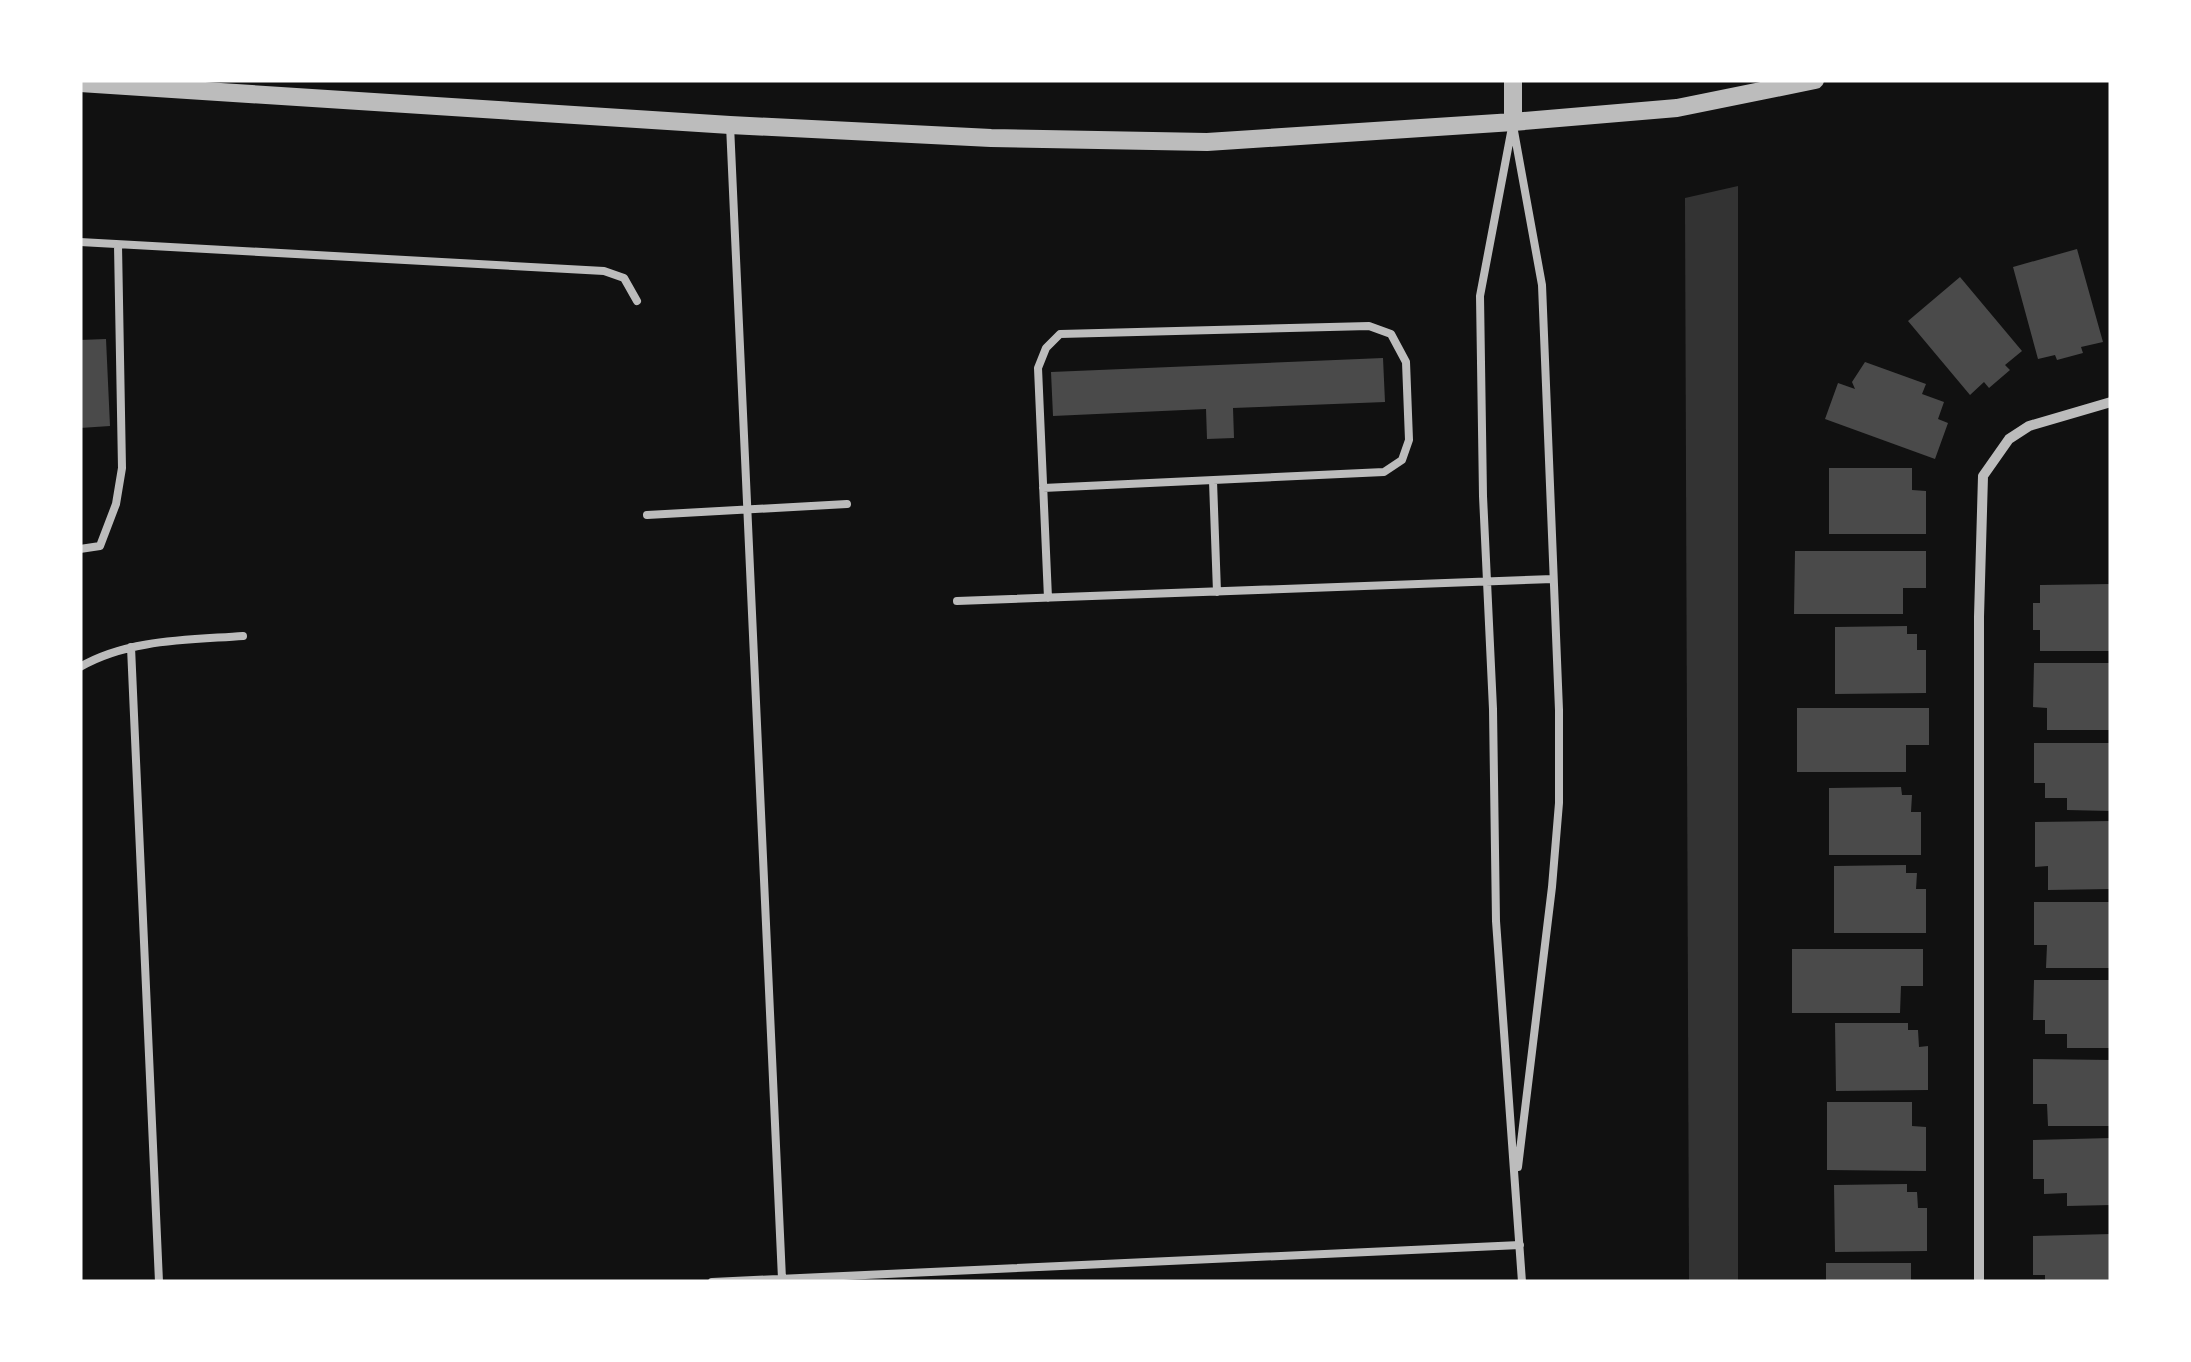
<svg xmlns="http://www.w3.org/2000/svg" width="2191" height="1362" viewBox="0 0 2191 1362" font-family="Quicksand,sans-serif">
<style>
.water{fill:#333}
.building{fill:#4a4a4a}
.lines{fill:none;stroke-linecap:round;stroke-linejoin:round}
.service{stroke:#bcbcbc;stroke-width:8}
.minor{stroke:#bcbcbc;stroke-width:10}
.tertiary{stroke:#bcbcbc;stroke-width:18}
</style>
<rect width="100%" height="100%" fill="#111"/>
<!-- water -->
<path class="water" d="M1738 186V1282H1689L1685 198Z"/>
<!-- building -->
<path class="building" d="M2077 249 2103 342 2081 347 2083 353 2057 360 2055 355 2038 359 2013 267Z
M1960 277 2022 351 2005 365 2010 370 1989 388 1984 382 1970 395 1908 321Z
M106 339 110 426 80 428V340Z
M1383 358 1385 402 1233 408 1234 438 1207 439 1206 409 1053 416 1051 372Z
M1865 362 1926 384 1922 394 1944 402 1938 419 1948 423 1935 459 1825 419 1838 383 1855 389 1852 382Z
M1829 468H1912V490L1926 491V534H1829Z
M1795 551H1926V588H1903V614H1794Z
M2111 584V651H2040V630H2033V603H2040V585Z
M1907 626V634H1917V650H1926V693L1835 694V627Z
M2034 663H2111V730H2047V708L2033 707Z
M1797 708H1929V745H1906V772H1797Z
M2034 743H2111V811L2067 810V798H2045V783H2034Z
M1901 787 1902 795H1912L1911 812H1921V855H1829V788Z
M2111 821V889L2048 890V866L2035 867V822Z
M1906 865V873H1917L1916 889H1926V933H1834V866Z
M2034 902H2111V968H2046L2047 945H2034Z
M1792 949H1923V986H1901L1900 1013H1792Z
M2034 980H2111V1048H2067V1034H2045V1020H2033Z
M1835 1023H1908V1030H1918L1919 1047 1928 1046V1090L1836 1091Z
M2033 1059 2111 1060V1126H2048L2047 1104H2033Z
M1827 1102H1912V1126L1926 1127V1171L1827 1170Z
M2111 1138V1205L2067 1206V1193L2044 1194V1179H2033V1140Z
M1907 1184V1192H1917L1918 1208H1927V1251L1835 1252 1834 1185Z
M2111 1234V1282H2045V1275H2033V1236Z
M1826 1263H1911V1282H1826Z"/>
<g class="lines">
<!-- service -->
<path class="service" d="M1513 122 1480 296 1483 496 1493 709 1496 921 1522 1282
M730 125 782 1279
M1514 131 1542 285 1559 710V803L1552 887 1518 1167
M80 242 604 271 624 278 637 301
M1213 481 1217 592
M1043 488 1384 472 1402 460 1409 440 1406 362 1391 334 1369 326 1060 334 1046 348 1038 368 1048 598
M647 515 847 504
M80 549 100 546 116 504 122 468 118 245
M957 601 1553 579
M131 647 159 1282
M80 667C128 639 189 640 243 636
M712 1282 1520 1245"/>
<!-- minor -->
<path class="minor" d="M1979 1282V617L1983 476 2009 439 2029 426 2111 402"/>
<!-- tertiary -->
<path class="tertiary" d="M80 83 730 125 991 138 1207 142 1513 122 1677 108 1815 80
M1513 122V80"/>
</g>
<!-- border -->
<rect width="2191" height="1362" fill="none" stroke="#ffffff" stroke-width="165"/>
</svg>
